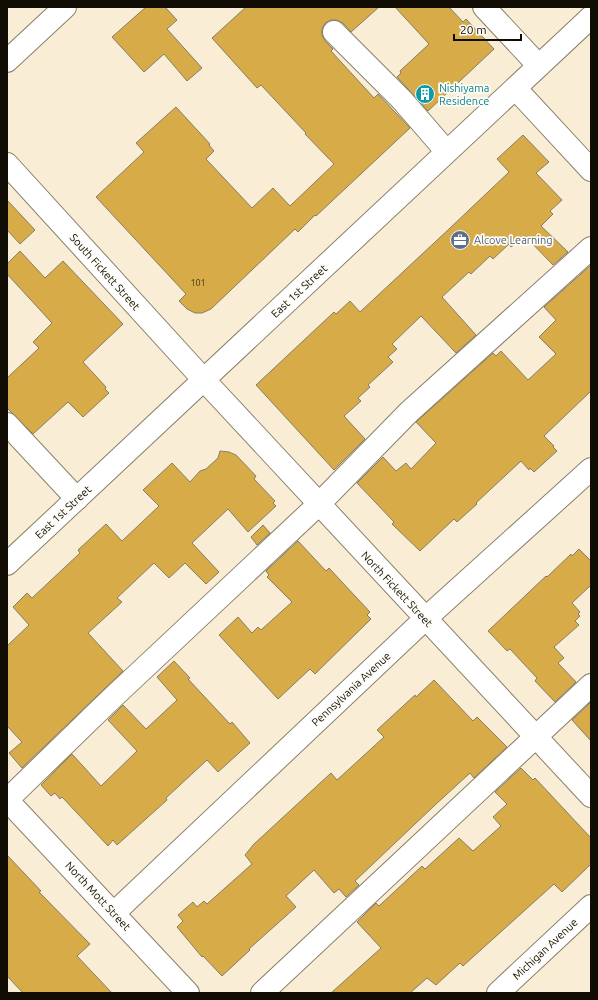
<svg xmlns="http://www.w3.org/2000/svg" width="598" height="1000" viewBox="0 0 598 1000" font-family="Ubuntu,sans-serif">
<style>
.building{fill:#d6ab48;stroke:#877d67}
.lines{fill:none;stroke-linecap:round;stroke-linejoin:round}
.minor-casing{stroke:#8a806a;stroke-width:24}
.minor{stroke:#fff;stroke-width:22}
.labels{text-anchor:middle;dominant-baseline:central;stroke-width:3.5;stroke-linejoin:round;paint-order:stroke}
.number-label{font-size:9px;fill:#423416}
.culture-label{font-size:11px;fill:#0d838f;stroke:#fefcf7;text-anchor:start}
.service-label{font-size:11px;fill:#4e5e75;stroke:#fefcf7;text-anchor:start}
.street-label{font-size:11px;fill:#110d05;stroke:#fefcf7}
</style>
<rect width="100%" height="100%" fill="#f9edd5"/>
<!-- building -->
<path class="building" d="M146 7H165L177 20 167 29 202 68 187 81 164 54 144 72 112 37Z
M246 7H379L351 32 343 23 337 20H331L325 23 322 29V35L325 41 333 49 331 51 374 98 378 94 410 128 316 216 315 215 298 232 295 229 211 309 202 313H195L187 309 179 301 186 294 96 197 144 152 136 143 176 107 210 144 209 145 214 151 206 159 252 208 273 188 290 206 334 164 305 134 306 133 261 85 257 88 212 38Z
M395 7H449L463 22 466 19 494 49 428 111 397 77 401 73 400 71 429 44Z
M523 135 549 162 536 173 562 200 550 211 553 214 541 226 568 252 553 265 525 236 511 247 509 244 493 259 490 256 471 274 469 272 442 297 476 335 456 353 421 316 392 344 397 349 388 357 393 362 368 385 370 387 358 398 361 401 344 416 365 439 334 470 256 385 334 312 336 314 350 301 360 312 449 229 509 172 497 159Z
M7 200 35 230 20 244 7 230Z
M20 251 45 278 63 261 123 324 83 362 106 387 105 389 109 393 83 417 68 402 33 434 7 408V378L39 348 33 342 52 323 7 274V264Z
M591 265V391L544 436 554 446 553 447 557 451 534 472 530 468 529 470 521 461 476 503 477 504 457 522 454 519 420 551 392 524 394 522 357 483 383 457 396 471 406 463 411 469 436 443 416 422 493 353 496 356 501 351 528 380 556 354 539 337 556 320 544 307Z
M220 451 229 452 236 455 256 476 254 479 275 501 273 503 276 506 248 532 228 509 192 543 219 572 206 584 185 563 169 578 154 563 117 598 122 602 88 633 123 671 22 768 9 753 22 742 7 726V646L29 625 13 607 27 593 32 598 80 553 78 550 106 524 122 541 159 506 143 490 172 463 190 482 200 471 206 469 218 458Z
M263 525 270 533 257 545 251 537Z
M298 541 326 571 329 568 355 596 370 612 367 615 371 619 315 674 310 669 278 699 219 635 238 617 252 633 258 627 261 630 292 602 267 577 269 575 266 571Z
M579 549 591 561V585L572 603 580 612 578 614 580 616 575 621 579 625 554 647 564 658 558 663 576 682 555 702 535 681 537 678 510 649 507 651 488 631 546 576 547 577 571 554 572 556Z
M174 661 190 678 188 679 230 724 232 722 250 743 218 772 207 760 166 798 167 800 117 845 113 840 108 846 62 797 60 799 55 793 51 796 41 785 72 754 101 786 137 751 108 720 123 705 146 729 177 700 157 677Z
M434 680 473 721 477 717 507 747 474 778 470 773 434 806 355 881 359 885 346 897 339 889 334 893 314 870 286 896 296 907 249 949 250 950 222 976 203 956 202 957 177 927 183 921 178 915 193 902 197 907 204 901 207 904 252 864 245 855 254 844 331 773 337 780 384 737 377 730 415 695 416 697Z
M591 702V741L572 720Z
M521 768 533 780 535 778 591 838V864L562 892 554 884 463 966 460 963 436 985 427 978 410 993H331L381 948 357 922 376 903 379 906 422 866 425 869 459 838 473 851 501 826 493 817 507 804 495 792Z
M7 855 41 891 39 892 90 944 77 956 112 993H23L7 976Z"/>
<g class="lines">
<defs>
<path id="minor" d="M484 7 539 66
M334 32 402 100 447 152
M7 61 65 7
M515 88 591 170
M7 164 204 380 591 796
M7 424 77 499
M7 564 591 17
M7 800 108 702 319 504 409 412 591 248
M7 800 188 993
M114 913 425 619 591 469
M262 993 591 685
M498 993 591 906"/>
</defs>
<!-- minor casing -->
<use href="#minor" class="minor-casing"/>
<!-- minor -->
<use href="#minor" class="minor"/>
</g>
<!-- icons -->
<defs>
<symbol id="building-disc" viewBox="-11 -11 22 22"><circle r="9.5" fill="#0f9aa8" stroke="#fefcf7"/><path d="M-4-6H4V6H1V3H-1V6H-4ZM-2.5-4.3h1.7v1.8h-1.7ZM.8-4.3h1.7v1.8H.8ZM-2.5-1h1.7V.8h-1.7ZM.8-1h1.7V.8H.8Z" fill="#fff"/></symbol>
<symbol id="office-disc" viewBox="-11 -11 22 22"><circle r="9.5" fill="#5c6f8a" stroke="#fefcf7"/><path d="M-6-3h4V-5.5h4V-3h4V5H-6ZM-1-4.5V-3h2v-1.5ZM-6 0V1H6V0Z" fill="#fff"/></symbol>
</defs>
<g fill-rule="evenodd">
<use href="#building-disc" x="414" y="83" width="22" height="22"/>
<use href="#office-disc" x="449" y="229" width="22" height="22"/>
</g>
<g class="labels">
<!-- number labels -->
<g class="number-label">
<text x="198" y="283">101</text>
</g>
<!-- culture labels -->
<g class="culture-label">
<text x="439" y="88">Nishiyama<tspan x="439" dy="13">Residence</tspan></text>
</g>
<!-- service labels -->
<g class="service-label">
<text x="474" y="240">Alcove Learning</text>
</g>
<!-- street labels -->
<g class="street-label">
<text transform="translate(105 272) rotate(48)">South Fickett Street</text>
<text transform="translate(299 291) rotate(-43)">East 1st Street</text>
<text transform="translate(63 512) rotate(-43)">East 1st Street</text>
<text transform="translate(397 589) rotate(47)">North Fickett Street</text>
<text transform="translate(351 689) rotate(-43)">Pennsylvania Avenue</text>
<text transform="translate(98 896) rotate(47)">North Mott Street</text>
<text transform="translate(545 949) rotate(-43)">Michigan Avenue</text>
</g>
</g>
<!-- border -->
<rect width="598" height="1000" fill="none" stroke="#110d05" stroke-width="16"/>
<!-- scale -->
<path d="M454 34v6h67v-6" fill="none" stroke="#110d05" stroke-width="2"/>
<text x="460" y="34" font-size="12" fill="#110d05" stroke="#fefcf7" stroke-width="3" paint-order="stroke">20 m</text>
</svg>
